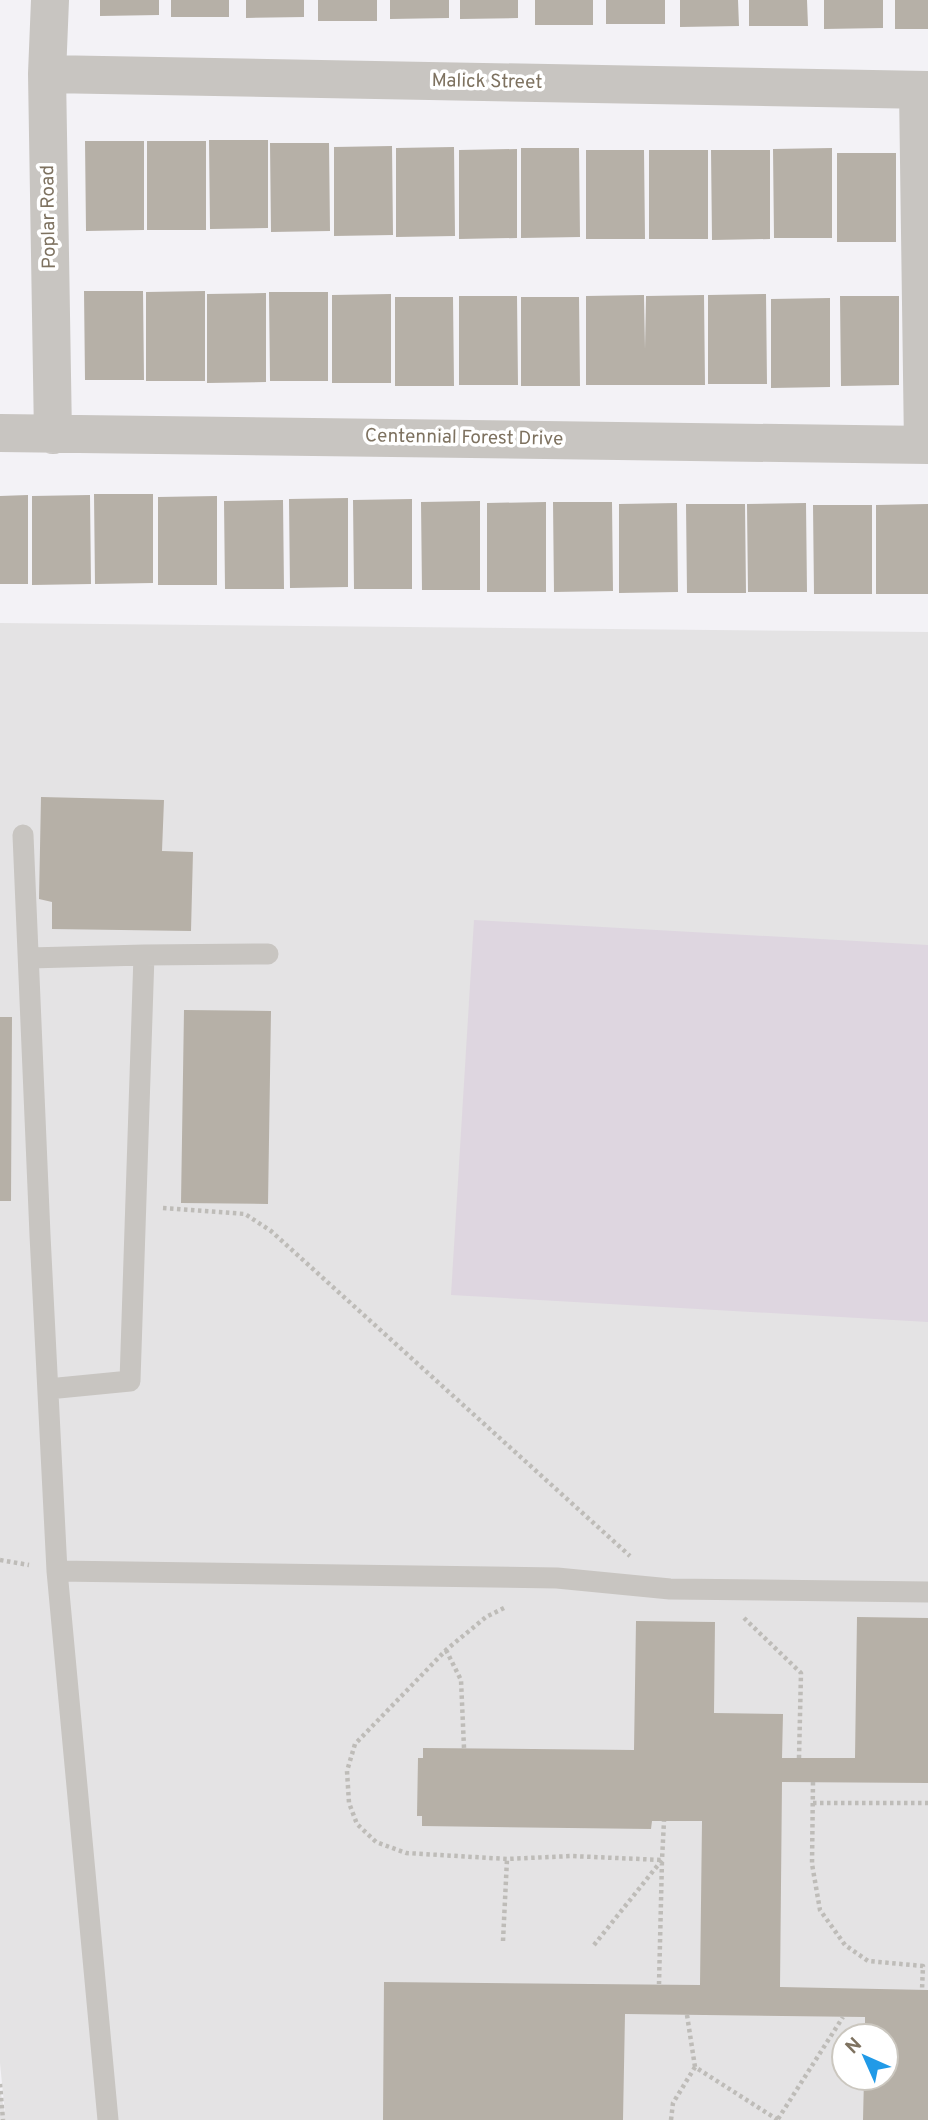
<svg xmlns="http://www.w3.org/2000/svg" width="928" height="2120" viewBox="0 0 928 2120" font-family="Overpass,sans-serif">
<style>
.built{fill:#e4e3e4;fill-rule:evenodd}
.green{fill:#ded6e0}
.building{fill:#b6b0a7}
.lines{fill:none;stroke-linecap:round;stroke-linejoin:round}
.path{stroke:#bebcb8;stroke-width:4.5;stroke-dasharray:3.5 3.5;stroke-linecap:butt}
.service{stroke:#c8c5c1;stroke-width:21}
.minor{stroke:#c8c5c1;stroke-width:38}
.labels{text-anchor:middle;dominant-baseline:central;stroke-width:7;stroke-linejoin:round;paint-order:stroke}
.street-label{font-size:19px;fill:#7e7260;stroke:#fff}
</style>
<rect width="100%" height="100%" fill="#f3f2f6"/>
<!-- built -->
<path class="built" d="M0 623 928 632V2120H0V2089L5 2114 0 2063ZM844 2036H886V2078H844Z"/>
<!-- green -->
<path class="green" d="M474 920 928 945V1322L451 1295Z"/>
<!-- building -->
<path class="building" d="M100 0H159V15L100 16Z
M171 0H229V17H171Z
M246 0H304V17L246 18Z
M318 0H377V21H318Z
M390 0H449V18L390 19Z
M460 0H518V18L460 19Z
M535 0H593V25H535Z
M606 0H665V24H606Z
M680 0H738L739 26 680 27Z
M749 0H807L808 26H749Z
M824 0H883V28L824 29Z
M895 0H928V29H895Z
M209 140H268V228L210 229Z
M85 141H144V230L86 231Z
M147 141H206V230H147Z
M270 143H329L330 231 271 232Z
M392 146 393 235 334 236V147Z
M454 147 455 236 396 237V148Z
M521 148H579L580 237 521 238Z
M832 148V238H774L773 149Z
M517 149V238L459 239V150Z
M586 150H644L645 239H586Z
M649 150H708V239H649Z
M711 150H770V239L712 240Z
M837 153H896V242H837Z
M84 291H143L144 380H85Z
M205 291V381H146V292Z
M269 292H328V381H270Z
M266 293V382L207 383V294Z
M391 294V383H332V295Z
M766 294 767 384H708V295Z
M644 295 645 349 646 296 704 295 705 385H586V296Z
M459 296H517L518 385H459Z
M840 296H899V385L841 386Z
M395 297H453L454 386H395Z
M521 297H579L580 386H521Z
M830 298V387L771 388V299Z
M94 494H153V583L95 584Z
M28 495V584H0V496Z
M90 495 91 584 32 585V496Z
M217 496V585H158V497Z
M348 498V587L290 588 289 499Z
M412 499V589H354L353 500Z
M283 500 284 589H225L224 501Z
M480 501V590H422L421 502Z
M546 502V592H487V503Z
M553 502H612L613 591 554 592Z
M677 503 678 592 619 593V504Z
M806 503 807 592H748L747 504Z
M686 504H745L746 593H687Z
M928 504V594H876V505Z
M813 505H872V594H814Z
M41 797 164 800 162 851 193 852 191 931 52 929V902L39 899Z
M184 1010 271 1011 268 1204 181 1203Z
M0 1017H12L11 1201H0Z
M857 1617 928 1618V1783L782 1782 780 1987 928 1990V2120H863L864 2078H886V2036H865V2017L625 2014 623 2120H383L384 1982 700 1985 702 1821H652L651 1829 422 1826V1816H417L418 1758H423V1748L634 1750 636 1621 715 1622 714 1713 783 1714 782 1758H855Z"/>
<g class="lines">
<!-- path -->
<path class="path" d="M163 1208 245 1214 271 1231 630 1556
M0 1560 29 1565
M504 1608 486 1617 446 1650 355 1744 347 1771 349 1803 357 1824 376 1842 406 1853 507 1859 571 1856 662 1860 659 1984
M744 1618 801 1673 799 1758
M446 1650 461 1680 464 1748
M813 1782 812 1864 820 1910 845 1945 868 1961 923 1966 922 1990
M813 1803H928
M503 1941 507 1859
M594 1945 662 1860 664 1821
M687 2015 695 2067
M0 2084 3 2120
M778 2119 843 2017
M671 2120 673 2103 695 2067 778 2120"/>
<!-- service -->
<path class="service" d="M23 835 40 1235 57 1571 108 2120
M144 955 268 954
M29 958 144 955 130 1381 48 1389
M57 1571 557 1578 670 1589 928 1592"/>
<!-- minor -->
<path class="minor" d="M50 0 47 74 53 435
M47 74 928 90
M918 90 923 445
M0 433 928 445"/>
</g>
<g class="labels">
<!-- street labels -->
<g class="street-label">
<text transform="translate(487 82) rotate(1)">Malick Street</text>
<text transform="translate(49 217) rotate(-91)">Poplar Road</text>
<text transform="translate(464 438) rotate(1)">Centennial Forest Drive</text>
</g>
</g>
<!-- north arrow -->
<g transform="translate(865 2057) rotate(315)"><circle r="33" fill="#ffffff" stroke="#cbc7bf" stroke-width="2"/>
<path d="M0-5L12 26L0 18L-12 26Z" fill="#219ae7"/>
<text y="-10" font-size="19" font-weight="bold" text-anchor="middle" fill="#7e7260">N</text>
</g>
</svg>
